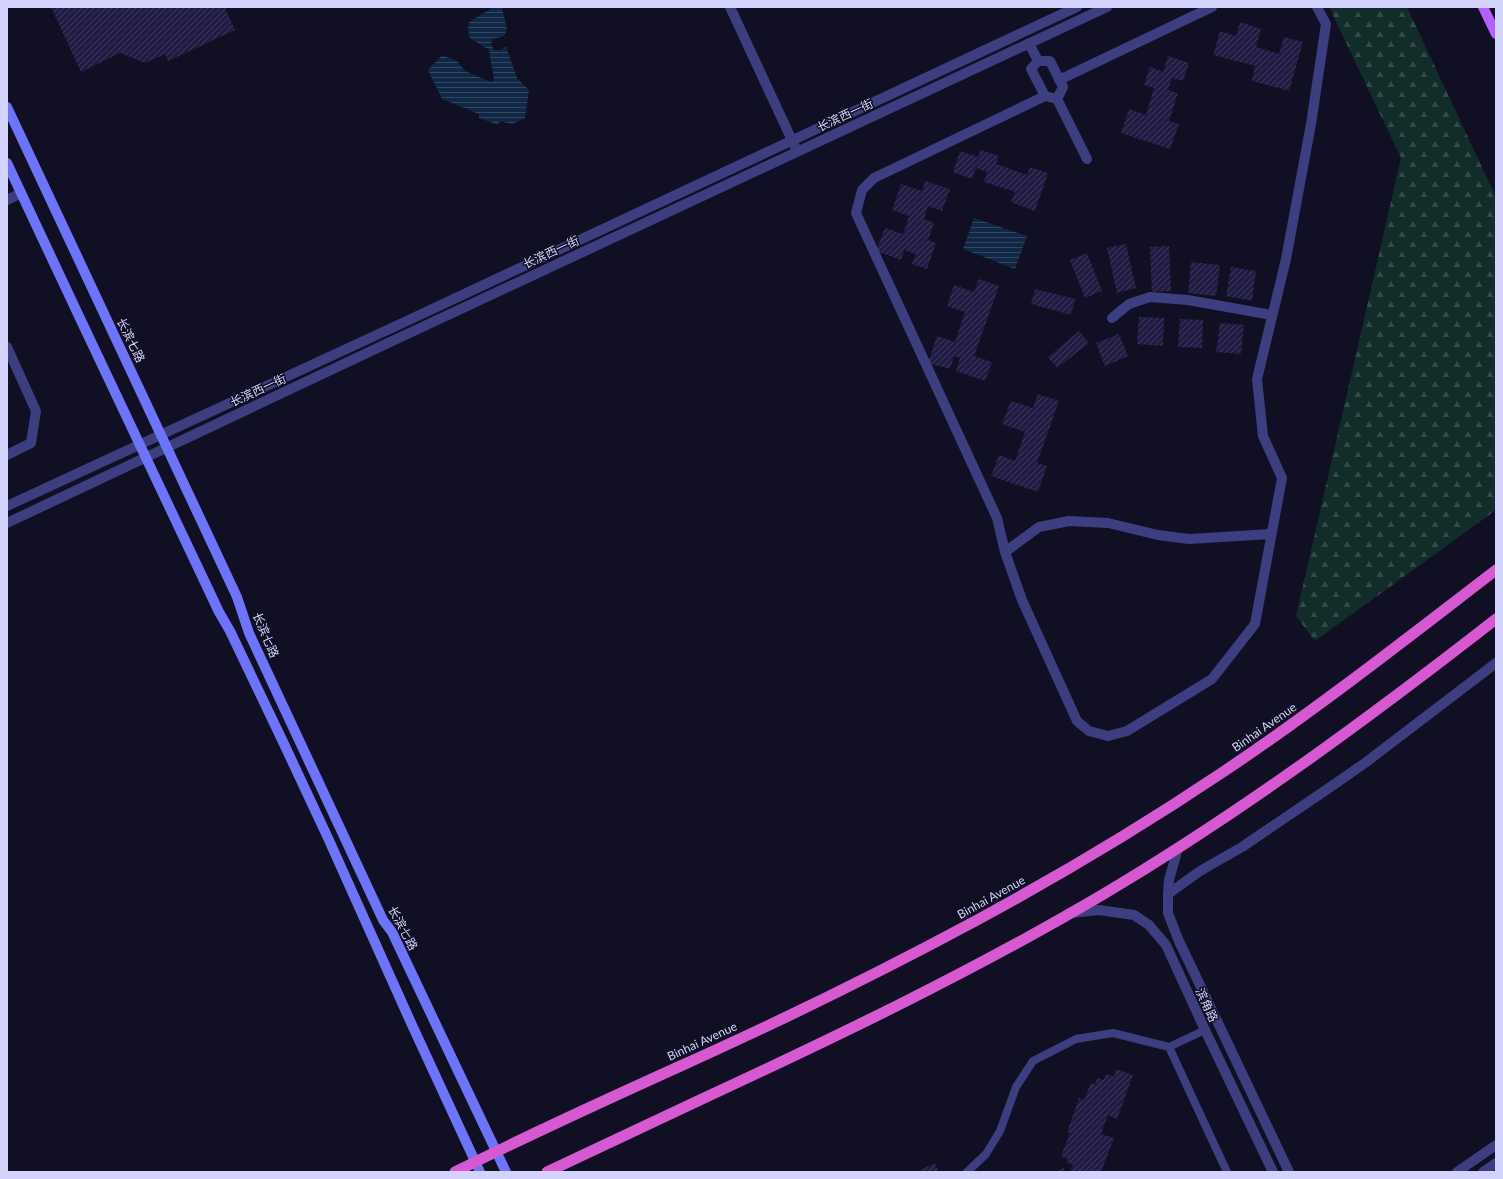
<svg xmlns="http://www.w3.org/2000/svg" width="1503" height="1179" viewBox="0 0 1503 1179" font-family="Lato,'Noto Sans SC',sans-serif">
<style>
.forest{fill:url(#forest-firs)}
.water{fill:url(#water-rules)}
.building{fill:url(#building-hatch)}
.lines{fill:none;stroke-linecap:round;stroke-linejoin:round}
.service{stroke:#3c3e80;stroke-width:8}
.minor{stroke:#3c3e80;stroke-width:10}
.tertiary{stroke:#3c3e80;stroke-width:10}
.secondary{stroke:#6e74f9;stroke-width:10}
.primary{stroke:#b45ff8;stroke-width:10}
.trunk{stroke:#d659d2;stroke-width:11}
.labels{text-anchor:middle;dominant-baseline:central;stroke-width:3;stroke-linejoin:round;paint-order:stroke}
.street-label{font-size:12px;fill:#d4d3fd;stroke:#110f23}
</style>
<defs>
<pattern id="forest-firs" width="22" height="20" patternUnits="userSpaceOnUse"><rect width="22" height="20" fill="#122c2a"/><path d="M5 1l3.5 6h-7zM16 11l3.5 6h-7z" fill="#344a4a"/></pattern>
<pattern id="water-rules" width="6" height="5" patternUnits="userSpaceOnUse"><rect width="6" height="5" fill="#102846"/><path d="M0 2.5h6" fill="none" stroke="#324662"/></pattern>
<pattern id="building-hatch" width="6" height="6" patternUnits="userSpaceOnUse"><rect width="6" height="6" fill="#211c43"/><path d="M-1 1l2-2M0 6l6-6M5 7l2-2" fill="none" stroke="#403c5f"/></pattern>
</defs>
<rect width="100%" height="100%" fill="#110f23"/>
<!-- forest -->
<path class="forest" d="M1329 7H1407L1496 197V510L1315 641 1296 616 1401 158Z"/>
<!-- water -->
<path class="water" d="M494 7 502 8 507 29 504 36 493 39 491 44 494 50H500L506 47 517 78 529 90 525 118 512 124 500 121 498 125 479 118V114L442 99 428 70 442 55 457 61 465 71 491 82 494 80 489 50 470 38 468 29 469 22Z
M974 218 1027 236 1015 269 963 249Z"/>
<!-- building -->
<path class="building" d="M51 7H228L225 9 235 30 168 61 165 54 145 63 120 53 81 72Z
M1240 22 1261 29 1256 47 1279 54 1284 37 1303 42 1289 91 1252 81 1255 66 1213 55 1220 31 1236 36Z
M1168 56 1189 63 1183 81 1172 78 1168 90 1178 93 1169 121 1179 124 1170 149 1121 133 1129 109 1146 115 1154 88 1144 85 1150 67 1163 72Z
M981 150 999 156 996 164 1027 175 1030 167 1048 173 1035 211 1011 202 1015 192 984 182 987 172 976 168 972 179 953 172 960 151 978 157Z
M925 181 950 189 942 211 928 206 924 219 934 223 928 240 936 243 927 269 912 264 916 254 904 250 901 260 876 251 885 228 903 234 909 216 892 210 901 184 922 191Z
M1126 244 1136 288 1117 293 1107 248Z
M1169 246 1171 291 1152 292 1150 247Z
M1087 253 1102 291 1085 298 1070 260Z
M1191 262 1220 265 1216 296 1188 293Z
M1231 267 1256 271 1252 301 1226 296Z
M979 279 999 286 974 356 992 362 985 381 956 371 960 358 954 356 950 369 928 363 937 336 955 342 965 312 947 306 954 285 974 292Z
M1035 289 1075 299 1071 315 1031 304Z
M1139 317 1164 318 1163 346 1137 344Z
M1180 319 1203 320 1202 348 1178 347Z
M1220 323 1244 325 1241 354 1216 352Z
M1079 331 1089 343 1057 368 1048 357Z
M1119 334 1128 356 1105 366 1096 343Z
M1038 394 1059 401 1037 463 1047 466 1038 492 991 476 999 455 1015 461 1025 432 1002 424 1011 401 1033 408Z
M1116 1069 1133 1075 1117 1119 1108 1115 1101 1134 1114 1138 1101 1172H1070L1073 1165 1066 1162 1068 1159 1061 1156 1070 1133H1067L1079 1098 1084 1100 1091 1083 1095 1084 1097 1078 1104 1080 1106 1074 1114 1077Z
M935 1163 939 1172H916Z
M1064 1168V1172H1055Z"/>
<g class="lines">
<!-- service -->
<path class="service" d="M1169 1047 1205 1030
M967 1172 986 1154 1000 1131 1016 1087 1033 1061 1076 1039 1113 1033 1169 1047 1227 1172"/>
<!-- minor -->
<path class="minor" d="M730 7 797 151
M1029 43 1038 61
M1038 61H1050L1063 87 1057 99 1045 96 1031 69Z
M1059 80 1212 7
M1045 96 874 178 862 190 856 213 997 518 1005 552 1022 600 1077 721 1089 731 1108 736 1127 731 1212 679 1255 624 1282 478 1263 436 1257 379 1286 259 1311 124 1326 24 1317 7
M1057 99 1087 159
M7 200 21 193
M1112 318 1129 304 1150 297 1188 300 1272 315
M7 347 36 411 31 443 7 455
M1005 552 1039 527 1069 521 1108 523 1158 535 1189 539 1271 534
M1168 894 1200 871 1242 847 1329 788 1365 763 1496 663"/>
<!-- tertiary -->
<path class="tertiary" d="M7 506C141 443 276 382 411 319 633 216 854 110 1077 7
M7 523 386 344 1107 7
M1178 848 1169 880 1168 894V913L1178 939 1289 1172
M1071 913 1099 910 1134 915 1149 925 1166 945 1205 1030 1273 1172
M1457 1172 1496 1145
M1483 1172 1496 1163"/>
<!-- secondary -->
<path class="secondary" d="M7 107 237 597 249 633 383 920 392 932 506 1172
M7 163C77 313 148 462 219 612L230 631 284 744 328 838 412 1025 480 1172"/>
<!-- primary -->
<path class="primary" d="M1483 7 1496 34"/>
<!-- trunk -->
<path class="trunk" d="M455 1172C538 1130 623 1092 707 1054 799 1012 890 967 979 919 1062 874 1144 825 1223 772 1317 709 1406 639 1496 570
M547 1172C599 1148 650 1123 702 1099 838 1036 973 971 1102 895 1240 813 1369 718 1496 619"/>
</g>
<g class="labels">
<!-- street labels -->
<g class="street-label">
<text transform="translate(845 115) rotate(-25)">长滨西一街</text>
<text transform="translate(551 252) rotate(-25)">长滨西一街</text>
<text transform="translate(131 340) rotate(64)">长滨七路</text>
<text transform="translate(258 390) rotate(-25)">长滨西一街</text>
<text transform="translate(266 635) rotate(67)">长滨七路</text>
<text transform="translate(1264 727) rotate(-35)">Binhai Avenue</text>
<text transform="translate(991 897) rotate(-29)">Binhai Avenue</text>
<text transform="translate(403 928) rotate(62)">长滨七路</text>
<text transform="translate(1207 1005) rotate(65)">滨角路</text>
<text transform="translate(702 1041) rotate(-25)">Binhai Avenue</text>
</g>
</g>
<!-- border -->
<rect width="1503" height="1179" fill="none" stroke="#d4d3fd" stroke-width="16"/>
</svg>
